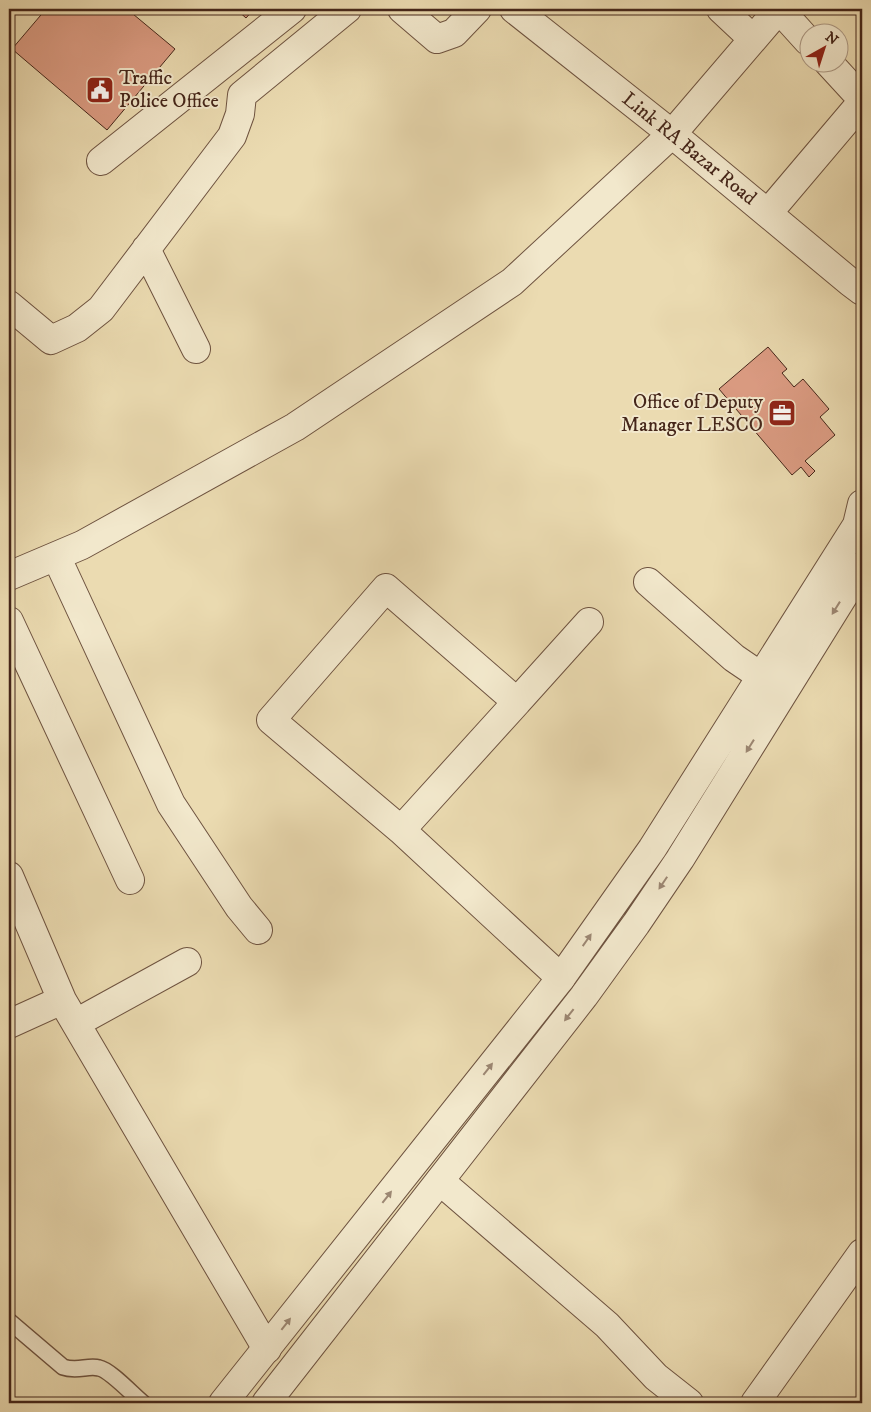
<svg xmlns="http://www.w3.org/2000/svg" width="871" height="1412" viewBox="0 0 871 1412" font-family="'IM FELL DW Pica',serif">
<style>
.building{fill:#dc9c83;stroke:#45261a}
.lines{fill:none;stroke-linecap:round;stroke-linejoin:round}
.service-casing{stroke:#6e5340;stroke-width:18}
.minor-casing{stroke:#6e5340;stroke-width:30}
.tertiary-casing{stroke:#6e5340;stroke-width:30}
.service{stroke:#f2e8cc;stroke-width:15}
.minor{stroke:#f2e8cc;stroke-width:28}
.tertiary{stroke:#f2e8cc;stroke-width:28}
.oneway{fill:#9c8773}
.labels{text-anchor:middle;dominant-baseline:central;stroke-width:4;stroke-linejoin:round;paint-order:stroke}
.poi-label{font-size:20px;fill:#45261a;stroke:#f2e8cc;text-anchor:start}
.street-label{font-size:20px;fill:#45261a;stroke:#f2e8cc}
</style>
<rect width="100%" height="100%" fill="#ebdbb1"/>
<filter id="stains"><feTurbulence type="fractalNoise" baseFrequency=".004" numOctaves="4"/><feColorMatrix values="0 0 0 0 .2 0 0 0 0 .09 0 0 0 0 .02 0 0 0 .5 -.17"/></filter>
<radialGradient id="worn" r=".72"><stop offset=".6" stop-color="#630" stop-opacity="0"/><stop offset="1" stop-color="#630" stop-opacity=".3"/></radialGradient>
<!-- building -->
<path class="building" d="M46 9H127L175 49 107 130 12 49Z
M236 9H254L246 18Z
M768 347 787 369 782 373 794 387 803 379 829 409 820 417 835 435 805 461 815 471 809 477 801 467 792 475 719 389Z"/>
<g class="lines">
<defs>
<path id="service" d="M9 1321 63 1367C77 1372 88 1365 99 1368 110 1370 133 1395 143 1403"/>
<path id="minor" d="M402 9 437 39 454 33 477 9
M514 9 672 134 850 282 862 291
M721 9 753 39
M779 9 808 41
M828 62 862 99
M101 161 292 9
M768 213 862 102
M146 249 196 349
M9 305 51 340 77 328 101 309 232 136 240 114 242 95 347 9
M56 556 171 804 239 907 258 930
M9 576 82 545 295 427 512 282 672 134 779 9
M648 582 734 658 762 677 782 687
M9 621 130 880
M517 702 589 622
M401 830 517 702 386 588 271 720 401 830 561 978
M9 876 62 1000 267 1349
M76 1023 187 962
M9 1024 62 1000
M440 1181 607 1325 656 1377 689 1403
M755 1403 862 1253"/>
<path id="tertiary" d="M223 1403 561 978 652 849 857 525 862 504
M266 1403 584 996 636 924 680 859 862 566"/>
</defs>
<!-- service casing -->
<use href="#service" class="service-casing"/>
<!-- minor casing -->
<use href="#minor" class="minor-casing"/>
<!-- tertiary casing -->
<use href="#tertiary" class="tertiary-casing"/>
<!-- service -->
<use href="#service" class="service"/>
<!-- minor -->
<use href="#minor" class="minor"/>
<!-- tertiary -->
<use href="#tertiary" class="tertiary"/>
</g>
<!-- one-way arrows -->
<defs><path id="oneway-solid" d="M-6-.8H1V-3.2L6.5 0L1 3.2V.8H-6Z" transform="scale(1.25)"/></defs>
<g class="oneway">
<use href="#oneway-solid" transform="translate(836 608) rotate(122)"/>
<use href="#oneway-solid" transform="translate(750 746) rotate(122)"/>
<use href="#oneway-solid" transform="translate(663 883) rotate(124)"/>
<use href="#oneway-solid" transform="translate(587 940) rotate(-55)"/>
<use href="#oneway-solid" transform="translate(569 1015) rotate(128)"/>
<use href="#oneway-solid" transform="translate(488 1069) rotate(-52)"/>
<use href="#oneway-solid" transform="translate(387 1197) rotate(-52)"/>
<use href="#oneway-solid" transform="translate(286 1324) rotate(-52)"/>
</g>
<!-- icons -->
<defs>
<symbol id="civic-square" viewBox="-11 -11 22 22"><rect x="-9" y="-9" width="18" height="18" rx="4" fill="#8f2418" stroke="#f2e8cc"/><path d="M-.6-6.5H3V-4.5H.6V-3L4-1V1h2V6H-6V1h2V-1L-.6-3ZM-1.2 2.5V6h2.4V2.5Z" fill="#fff"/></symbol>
<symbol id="office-square" viewBox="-11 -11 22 22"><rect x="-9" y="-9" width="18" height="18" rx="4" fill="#8f2418" stroke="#f2e8cc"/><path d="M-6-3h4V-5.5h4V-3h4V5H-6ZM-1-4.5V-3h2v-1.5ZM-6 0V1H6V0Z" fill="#fff"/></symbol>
</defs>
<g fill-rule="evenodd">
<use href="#civic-square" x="84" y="74" width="32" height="32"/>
<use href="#office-square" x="766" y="397" width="32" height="32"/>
</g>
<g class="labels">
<!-- poi labels -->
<g class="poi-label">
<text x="119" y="78">Traffic<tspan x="119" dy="23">Police Office</tspan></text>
<text x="763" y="402" text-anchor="end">Office of Deputy<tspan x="763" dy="23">Manager LESCO</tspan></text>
</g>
<!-- street labels -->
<g class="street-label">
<text transform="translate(689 149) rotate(39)">Link RA Bazar Road</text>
</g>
</g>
<!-- margin -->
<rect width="871" height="1412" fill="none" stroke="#ebdbb1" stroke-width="30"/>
<rect x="10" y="10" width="851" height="1392" fill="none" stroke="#45261a" stroke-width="2.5"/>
<rect x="15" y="15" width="841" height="1382" fill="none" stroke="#45261a"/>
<!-- north arrow -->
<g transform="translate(824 48) rotate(39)"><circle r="24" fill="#f2e8cc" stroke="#ad9a85"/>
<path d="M0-4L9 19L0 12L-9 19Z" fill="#8f2418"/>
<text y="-8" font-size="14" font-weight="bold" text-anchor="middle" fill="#45261a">N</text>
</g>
<rect width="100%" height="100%" filter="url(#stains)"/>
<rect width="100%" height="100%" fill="url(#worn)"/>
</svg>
